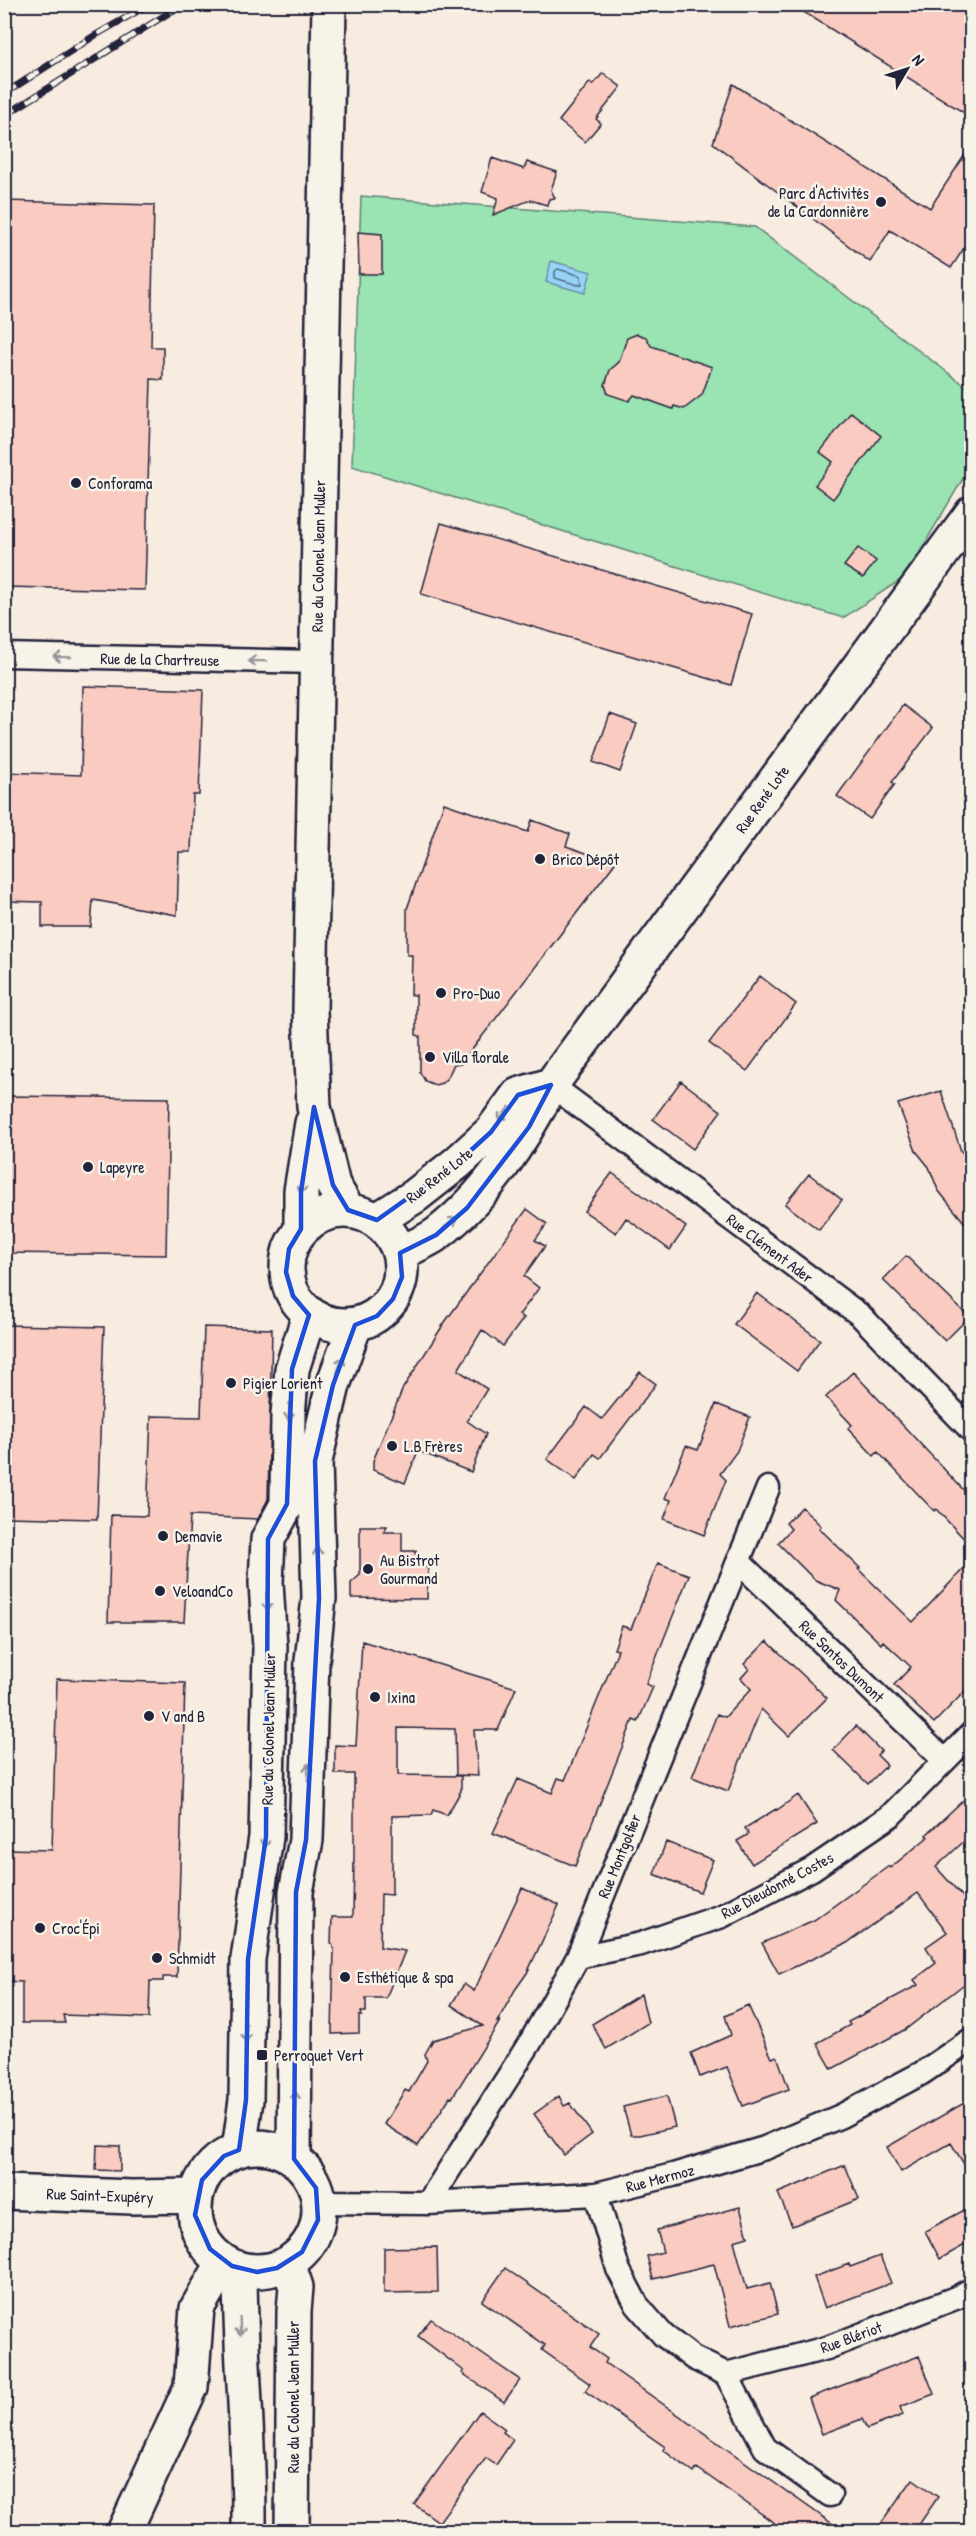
<svg xmlns="http://www.w3.org/2000/svg" width="976" height="2536" viewBox="0 0 976 2536" font-family="'Patrick Hand',sans-serif">
<style>
.green{fill:#9ae3b2;stroke:#5e8276;stroke-width:1.5}
.water{fill:#96d3f7;stroke:#688cac;stroke-width:1.5}
.lines{fill:none;stroke-linecap:round;stroke-linejoin:round}
.shore{stroke:#506986;stroke-width:1.5}
.building{fill:#facbc1;stroke:#22223b;stroke-width:1.5}
.street-casing{stroke:#22223b;stroke-width:27}
.secondary-casing{stroke:#22223b;stroke-width:38}
.street{stroke:#f7f3e8;stroke-width:22}
.secondary{stroke:#f7f3e8;stroke-width:33}
.rail-casing{stroke:#22223b;stroke-width:7}
.rail{stroke:#f7f3e8;stroke-width:4.5;stroke-dasharray:14;stroke-linecap:butt}
.oneway{stroke:#97959a}
.marked{fill:none;stroke:#1d4ed8;stroke-width:4.5;stroke-linejoin:round}
.poi-dot{fill:#22223b;stroke:#f7f3e8;stroke-width:2}
.labels{text-anchor:middle;dominant-baseline:central;stroke-width:5;stroke-linejoin:round;paint-order:stroke}
.poi-label{font-size:16px;fill:#22223b;stroke:#f7f3e8;text-anchor:start}
.street-label{font-size:16px;fill:#22223b;stroke:#f7f3e8}
</style>
<rect width="100%" height="100%" fill="#f8ebe0"/>
<filter id="ink" filterUnits="userSpaceOnUse"><feTurbulence type="fractalNoise" baseFrequency=".0167" numOctaves="2"/><feDisplacementMap in="SourceGraphic" scale="12" xChannelSelector="R" yChannelSelector="G"/><feConvolveMatrix kernelMatrix="1 2 1 2 8 2 1 2 1" color-interpolation-filters="sRGB"/></filter>
<g filter="url(#ink)">
<!-- green -->
<path class="green" d="M361 196 755 227 971 390V465L905 577 843 618 352 466Z"/>
<!-- water -->
<path class="water" d="M551 261 591 272 585 293 546 282Z"/>
<g class="lines">
<!-- shore -->
<path class="shore" d="M558 269 581 276 582 284 578 285 555 278V271Z"/>
</g>
<!-- building -->
<path class="building" d="M791 4H972V118Z
M603 73 621 87 596 119 601 123 585 142 559 121 590 82 593 85Z
M733 84 930 208 972 144V236L951 268 890 230 870 262 713 143Z
M492 158 524 169 527 162 557 172 551 190 555 198 549 199 547 205 530 200 493 215 498 198 482 192Z
M4 201 154 205 151 347H163V380L151 379 145 590 4 587Z
M358 232 382 234V274H359Z
M637 334 646 337 651 346 712 367 702 395 684 409 674 406 673 409 634 395 629 401 608 394 605 385 610 370 619 362 627 338Z
M851 412 881 436 833 499 815 485 833 462 820 452Z
M441 523 752 614 731 685 421 594Z
M858 548 876 561 863 578 844 566Z
M83 686 203 690 199 795H193L191 852H179L177 915 93 900 91 927H42V902L4 901V772L81 775Z
M903 705 933 728 892 782 895 784 870 819 837 796Z
M610 714 637 724 620 772 593 762Z
M444 803 528 832 532 820 570 834 566 846 615 863 461 1064H454L448 1077 442 1083 435 1085 425 1081 420 1072V1036L416 1035V995H411L412 955H407V909Z
M760 976 796 1004 747 1071 709 1043Z
M681 1081 721 1111 693 1149 653 1119Z
M941 1091 961 1151 972 1164V1232L938 1190 929 1167 916 1151 898 1104Z
M4 1096 169 1098 166 1255 4 1253Z
M612 1173 686 1227 670 1250 626 1218 616 1233 584 1211Z
M809 1174 842 1200 819 1230 785 1204Z
M527 1209 547 1224 535 1240 545 1246 524 1276 539 1288 519 1315 524 1318 503 1346 482 1330 458 1370 487 1389 467 1421 486 1434 471 1472 418 1451 405 1483 373 1470V1461L403 1388 445 1322Z
M906 1256 969 1317 945 1341 883 1280Z
M757 1293 820 1340 797 1371 734 1324Z
M4 1325 104 1327 97 1519 4 1517Z
M204 1327 272 1329 268 1499 258 1519 190 1516 184 1622H108L111 1515 147 1516 151 1416 201 1417Z
M640 1372 656 1384 600 1458 594 1454 576 1480 547 1459 586 1407 602 1419Z
M853 1372 972 1499V1547L936 1509 934 1511 878 1452 874 1456 848 1428 852 1425 826 1397Z
M716 1404 750 1417 737 1451 720 1474 726 1480 704 1535 664 1519 671 1500 665 1498 686 1446 698 1450Z
M802 1507 821 1526 819 1528 860 1568 858 1569 913 1622 972 1560V1684L934 1723 894 1685 911 1667 883 1641 881 1644 836 1600 840 1590 815 1580 778 1543 791 1529 786 1523Z
M360 1526H387L384 1532H402V1551H416V1567H428L427 1599 351 1598V1583L360 1575Z
M658 1563 689 1575 646 1684 653 1687 638 1722 633 1720 575 1866 493 1833 518 1779 552 1793 558 1778 565 1780 618 1650 614 1649 622 1626 631 1629Z
M362 1641 516 1688 498 1730H474L478 1776 456 1775 455 1729 398 1728V1775L461 1776V1791L447 1815 433 1810 431 1815 392 1816V1895L381 1894 380 1947 405 1951 386 1998H366V2012H361L362 2016H359V2033L332 2034 334 1949 331 1942 332 1917H353L354 1858V1774H335V1745L356 1746Z
M767 1641 827 1698 789 1736 761 1709 728 1791 692 1777 717 1714 725 1717 751 1689 741 1678 749 1669 744 1664Z
M57 1679 185 1683 177 1977H163V1981H150L149 2018 63 2015 65 2023H22V1982L4 1981V1849L52 1850Z
M856 1726 881 1751 877 1755 887 1765 868 1784 833 1750Z
M972 1792V1834L936 1867 972 1907V1978L906 2029 832 2069 817 2043 850 2025 848 2022 918 1985 914 1980 936 1963 926 1947 947 1932 918 1893 847 1943 779 1974 762 1943 814 1920 889 1866 890 1868 928 1837 926 1835Z
M798 1795 817 1824 752 1864 737 1841 749 1834 745 1828 776 1809 777 1810Z
M666 1842 713 1860 700 1892 654 1874Z
M522 1888 559 1905 527 1973 515 1990 497 2022 500 2021 452 2098 450 2097 418 2146 384 2124 405 2090 409 2092 427 2061 425 2054 433 2040 483 2026 451 2005 464 1984 474 1991Z
M641 1994 648 2023 606 2049 592 2024Z
M748 2005 772 2058 777 2056 789 2089 743 2106 727 2067 700 2077 691 2053 731 2035 725 2016Z
M559 2096 564 2106 570 2103 592 2134 564 2155 534 2114Z
M667 2096 675 2127 640 2135H631L623 2107Z
M964 2103 972 2117V2177L951 2143 901 2172 887 2147Z
M97 2145 120 2146V2171L96 2170Z
M845 2165 859 2199 792 2226 778 2193Z
M972 2206V2241L940 2259 925 2231Z
M740 2207 748 2237 734 2241 747 2289 770 2283 778 2314 730 2326 714 2264 653 2279 647 2256 663 2252 657 2230Z
M437 2247 438 2292 384 2293V2248Z
M880 2256 891 2283 825 2308 814 2277 849 2264 850 2267Z
M505 2268 599 2334 590 2347 607 2359 605 2363 844 2532H787L697 2468 694 2473 663 2450 665 2447 585 2391 590 2384 542 2350 545 2345 482 2301Z
M431 2319 520 2380 504 2402 462 2373 464 2371 418 2336Z
M919 2356 934 2394 900 2407 903 2415 867 2429 862 2419 822 2434 809 2398Z
M480 2411 505 2429 503 2432 513 2440 496 2465 486 2458 439 2522 414 2504Z
M913 2479 938 2497 914 2532H875Z"/>
<g class="lines">
<defs>
<path id="street" d="M4 655 316 662
M551 1085 860 1315 972 1431
M739 1562 944 1760
M578 1957 641 1944 722 1916 812 1869 890 1816 972 1733
M596 2194 618 2269 637 2305 663 2335 693 2358 726 2374 765 2448 830 2495
M319 2202 428 2203 596 2194 673 2175 765 2148 841 2116 922 2073 972 2039
M428 2203 531 2041 578 1957 768 1488
M726 2374 827 2348 958 2297 972 2289"/>
<path id="secondary" d="M329 4 310 1010 314 1107 333 1185 348 1210
M287 1268a57 57 0 1 1 114 0a57 57 0 1 1-114 0Z
M377 1220 415 1196 457 1163 491 1132 518 1095 551 1085
M301 1229V1191L312 1123
M400 1253C412 1247 426 1242 437 1234 487 1196 523 1139 551 1085L972 513
M195 2209a62 62 0 1 1 124 0a62 62 0 1 1-124 0Z
M239 2150 246 2100 248 1959 266 1837 270 1647 266 1583 268 1539 287 1504 288 1415 292 1369 309 1315
M294 2159 296 1892 306 1840 312 1661 319 1598 315 1461 333 1385 355 1325
M4 2192 132 2197 196 2196
M288 2263 296 2287 294 2311 292 2532
M240 2269C240 2357 250 2444 249 2532
M124 2532 191 2387 197 2308 224 2262"/>
</defs>
<!-- street casing -->
<use href="#street" class="street-casing"/>
<!-- secondary casing -->
<use href="#secondary" class="secondary-casing"/>
<!-- street -->
<use href="#street" class="street"/>
<!-- secondary -->
<use href="#secondary" class="secondary"/>
<defs>
<path id="rail" d="M4 94 94 36 150 4
M4 116 183 4"/>
</defs>
<!-- rail casing -->
<use href="#rail" class="rail-casing"/>
<!-- rail -->
<use href="#rail" class="rail"/>
</g>
<!-- one-way arrows -->
<defs><path id="oneway-shaft" d="M-6 0H5M1.5-3L5.5 0L1.5 3" fill="none" stroke-width="1.6" stroke-linecap="round" stroke-linejoin="round" transform="scale(1.5)"/></defs>
<g class="oneway">
<use href="#oneway-shaft" transform="translate(62 657) rotate(-179)"/>
<use href="#oneway-shaft" transform="translate(257 661) rotate(-179)"/>
<use href="#oneway-shaft" transform="translate(504 1114) rotate(127)"/>
<use href="#oneway-shaft" transform="translate(302 1185) rotate(97)"/>
<use href="#oneway-shaft" transform="translate(450 1223) rotate(-40)"/>
<use href="#oneway-shaft" transform="translate(340 1365) rotate(-70)"/>
<use href="#oneway-shaft" transform="translate(289 1412) rotate(93)"/>
<use href="#oneway-shaft" transform="translate(318 1556) rotate(-98)"/>
<use href="#oneway-shaft" transform="translate(267 1602) rotate(86)"/>
<use href="#oneway-shaft" transform="translate(308 1772) rotate(-89)"/>
<use href="#oneway-shaft" transform="translate(265 1839) rotate(95)"/>
<use href="#oneway-shaft" transform="translate(246 2033) rotate(92)"/>
<use href="#oneway-shaft" transform="translate(295 2100) rotate(-89)"/>
<use href="#oneway-shaft" transform="translate(240 2327) rotate(88)"/>
</g>
</g>
<!-- marked area -->
<path class="marked" d="M551 1085 529 1127 467 1208 436 1235 400 1253 402 1277 393 1299 377 1316 355 1325 333 1385 315 1461 319 1598 306 1840 296 1892 294 2159 316 2188 318 2220 302 2252 277 2268 257 2272 232 2266 210 2249 195 2215 202 2180 224 2156 239 2150 246 2100 248 1959 266 1837 268 1539 287 1504 292 1369 309 1315 293 1296 286 1272 289 1249 301 1229V1191L314 1107 333 1185 348 1210 377 1220 457 1163 491 1132 518 1095Z"/>
<!-- markers -->
<g class="poi-dot">
<circle cx="881" cy="202" r="6"/>
<circle cx="76" cy="483" r="6"/>
<circle cx="540" cy="859" r="6"/>
<circle cx="441" cy="993" r="6"/>
<circle cx="430" cy="1057" r="6"/>
<circle cx="88" cy="1167" r="6"/>
<circle cx="231" cy="1383" r="6"/>
<circle cx="392" cy="1446" r="6"/>
<circle cx="163" cy="1536" r="6"/>
<circle cx="368" cy="1569" r="6"/>
<circle cx="160" cy="1591" r="6"/>
<circle cx="375" cy="1697" r="6"/>
<circle cx="149" cy="1716" r="6"/>
<circle cx="40" cy="1928" r="6"/>
<circle cx="157" cy="1958" r="6"/>
<circle cx="345" cy="1977" r="6"/>
<rect x="256" y="2049" width="12" height="12" rx="3"/>
</g>
<g class="labels">
<!-- poi labels -->
<g class="poi-label">
<text x="869" y="193" text-anchor="end">Parc d'Activités<tspan x="869" dy="18">de la Cardonnière</tspan></text>
<text x="88" y="483">Conforama</text>
<text x="552" y="859">Brico Dépôt</text>
<text x="453" y="993">Pro-Duo</text>
<text x="442" y="1057">Villa florale</text>
<text x="100" y="1167">Lapeyre</text>
<text x="243" y="1383">Pigier Lorient</text>
<text x="404" y="1446">L.B Frères</text>
<text x="175" y="1536">Demavie</text>
<text x="380" y="1560">Au Bistrot<tspan x="380" dy="18">Gourmand</tspan></text>
<text x="172" y="1591">VeloandCo</text>
<text x="387" y="1697">Ixina</text>
<text x="161" y="1716">V and B</text>
<text x="52" y="1928">Croc'Épi</text>
<text x="169" y="1958">Schmidt</text>
<text x="357" y="1977">Esthétique &amp; spa</text>
<text x="274" y="2055">Perroquet Vert</text>
</g>
<!-- street labels -->
<g class="street-label">
<text transform="translate(318 556) rotate(-89)">Rue du Colonel Jean Muller</text>
<text transform="translate(160 659) rotate(1)">Rue de la Chartreuse</text>
<text transform="translate(762 799) rotate(-54)">Rue René Lote</text>
<text transform="translate(439 1175) rotate(-38)">Rue René Lote</text>
<text transform="translate(770 1248) rotate(37)">Rue Clément Ader</text>
<text transform="translate(842 1661) rotate(44)">Rue Santos Dumont</text>
<text transform="translate(268 1729) rotate(-89)">Rue du Colonel Jean Muller</text>
<text transform="translate(619 1856) rotate(-68)">Rue Montgolfier</text>
<text transform="translate(777 1885) rotate(-28)">Rue Dieudonné Costes</text>
<text transform="translate(660 2178) rotate(-15)">Rue Mermoz</text>
<text transform="translate(100 2195) rotate(2)">Rue Saint-Exupéry</text>
<text transform="translate(851 2337) rotate(-20)">Rue Blériot</text>
<text transform="translate(293 2397) rotate(-90)">Rue du Colonel Jean Muller</text>
</g>
</g>
<!-- margin -->
<rect width="976" height="2536" fill="none" stroke="#f7f3e8" stroke-width="24"/>
<rect x="12" y="12" width="952" height="2512" fill="none" stroke="#22223b" stroke-width="2" filter="url(#ink)"/>
<!-- north arrow -->
<g transform="translate(907 69) rotate(51)" stroke="#f7f3e8" stroke-width="4.5" paint-order="stroke">
<path d="M0-4.5L10 22L0 15L-10 22Z" fill="#22223b"/>
<text y="-9" font-size="16" font-weight="bold" text-anchor="middle" fill="#22223b">N</text>
</g>
</svg>
